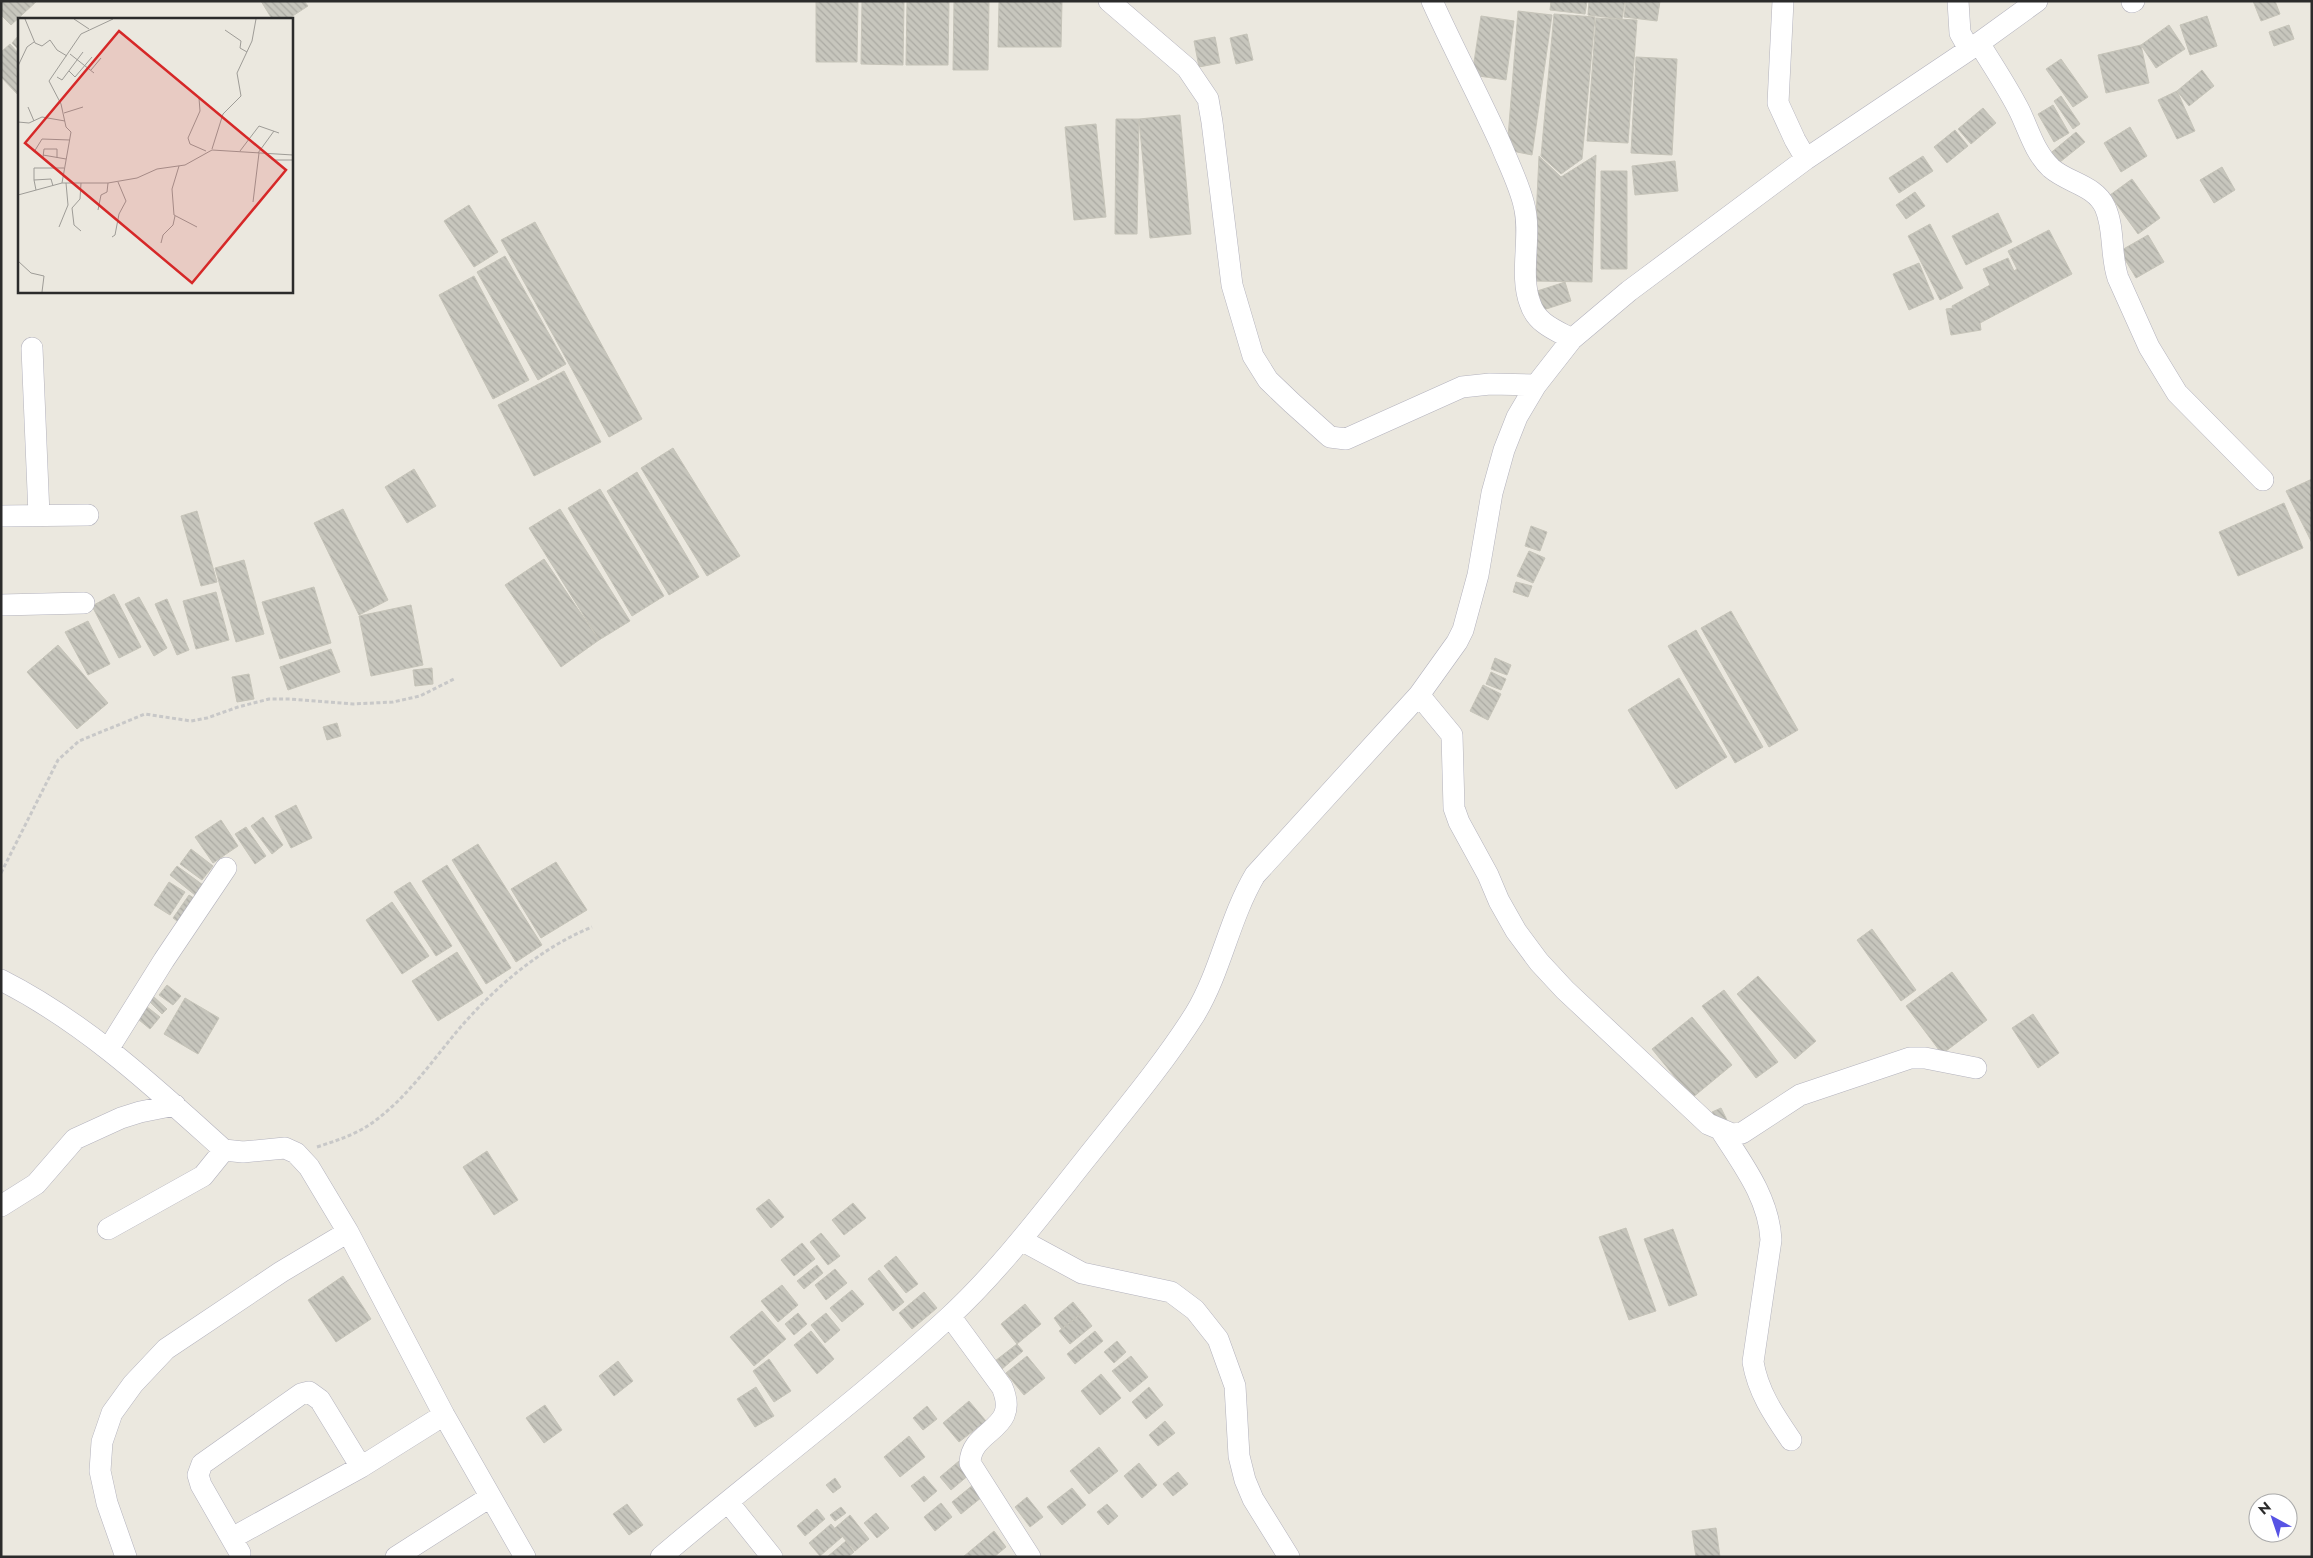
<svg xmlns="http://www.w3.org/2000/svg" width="2313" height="1558" viewBox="0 0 2313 1558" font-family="Jost,sans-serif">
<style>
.building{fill:url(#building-back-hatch);stroke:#c6c4b9}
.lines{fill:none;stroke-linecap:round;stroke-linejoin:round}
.minor-casing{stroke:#b3b2bd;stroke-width:22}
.path{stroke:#c8c8c8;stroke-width:3;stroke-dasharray:4 2.5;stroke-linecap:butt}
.minor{stroke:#fff;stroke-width:21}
.inset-road{fill:none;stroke:#9e9c97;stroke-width:1}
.view{fill:#d62828;fill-opacity:0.15;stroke:#d62828;stroke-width:2.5}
.inset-edge{fill:none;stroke:#2b2b2b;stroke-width:2.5}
</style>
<defs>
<pattern id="building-back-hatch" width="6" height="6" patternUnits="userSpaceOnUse" patternTransform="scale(1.25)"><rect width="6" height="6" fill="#c7c6bd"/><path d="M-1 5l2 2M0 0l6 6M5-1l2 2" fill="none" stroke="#abaaa3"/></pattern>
</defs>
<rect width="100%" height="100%" fill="#ebe8df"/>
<!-- building -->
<path class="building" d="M1 1H37L11 25 1 15Z
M261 1H304L308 6 288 19H272Z
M816 1H858L857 62H816Z
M862 1H904L903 65 861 64Z
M907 1H949L948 65H906Z
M954 1H989L988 70H953Z
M999 1H1062L1061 47H998Z
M1551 1H1587L1585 14 1550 10Z
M1589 1H1625L1622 19 1588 15Z
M1626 1H1660L1657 21 1624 17Z
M2253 1H2275L2280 14 2261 21Z
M1518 11 1552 15 1532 155 1507 150Z
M1554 14 1595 17 1582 159 1561 174 1541 156Z
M1481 16 1514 21 1506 80 1472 75Z
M2207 16 2217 46 2190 55 2180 25Z
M1596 18 1637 20 1628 143 1587 141Z
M2169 25 2185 49 2156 68 2141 45Z
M2289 25 2294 39 2274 46 2269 32Z
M1247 34 1253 60 1236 64 1230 38Z
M19 35V50L12 43Z
M1215 37 1220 63 1199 67 1194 41Z
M10 44 19 54V96L1 77V52Z
M2141 45 2149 83 2106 93 2098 55Z
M1636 57 1677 59 1672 155 1631 153Z
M2061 59 2088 97 2073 107 2046 69Z
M2202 70 2214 86 2189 106 2177 91Z
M2177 91 2195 131 2177 139 2158 100Z
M2061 96 2080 124 2073 129 2054 101Z
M2053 105 2069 133 2054 142 2038 114Z
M1983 108 1996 123 1971 144 1958 129Z
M1180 115 1191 234 1150 238 1139 119Z
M1116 119H1139L1137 234H1115Z
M1096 124 1106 217 1074 220 1065 127Z
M2130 127 2147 156 2121 172 2104 143Z
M1955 130 1968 146 1947 163 1934 147Z
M2076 132 2085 142 2055 166 2047 156Z
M1596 155 1592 282 1533 281 1539 156 1561 177Z
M1923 156 1933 171 1899 193 1889 178Z
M1675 161 1678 191 1635 195 1632 166Z
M2222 167 2235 190 2214 203 2200 180Z
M1601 171H1627V269H1601Z
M2132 179 2160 218 2138 234 2110 195Z
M1915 192 1925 206 1906 219 1896 205Z
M469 205 498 252 474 267 444 221Z
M1998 213 2012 242 1966 265 1952 236Z
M535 222 642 419 609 437 501 240Z
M1930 224 1963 288 1940 300 1908 236Z
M2049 230 2072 274 1980 323 1981 330 1951 335 1946 309 1953 308 1952 306 1990 285 1983 269 2008 258 2014 271 2017 269 2008 251Z
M2148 235 2164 262 2136 278 2120 251Z
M505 256 566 364 538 380 477 272Z
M1919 263 1934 299 1909 310 1893 274Z
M474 276 529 380 493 399 439 295Z
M1565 282 1571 301 1540 311 1534 292Z
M564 371 601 442 534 476 498 405Z
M673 448 740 556 707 576 641 468Z
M414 469 436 506 407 523 385 487Z
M637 472 699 577 669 595 607 491Z
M2312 479V543L2286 491Z
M600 489 664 596 632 616 568 508Z
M2284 503 2303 548 2238 576 2219 532Z
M343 509 388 600 359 615 314 523Z
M560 509 630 621 599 640 529 528Z
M197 511 217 582 201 586 181 516Z
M1531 526 1547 532 1540 551 1525 546Z
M1529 551 1545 558 1533 583 1517 576Z
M544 559 599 640 561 667 505 585Z
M244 560 264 634 236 642 215 568Z
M1516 582 1532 586 1528 597 1513 592Z
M314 587 331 643 280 659 262 602Z
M216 592 229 640 196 649 183 601Z
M114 594 141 647 119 658 92 606Z
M139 597 167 648 154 656 125 604Z
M167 599 189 650 177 655 155 604Z
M411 605 423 665 371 676 359 616Z
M1731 611 1798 730 1769 747 1701 628Z
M88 621 110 664 88 675 65 632Z
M1696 630 1763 747 1735 763 1668 646Z
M58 645 108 703 77 729 27 672Z
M331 649 340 672 288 690 280 667Z
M1495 658 1511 665 1507 675 1491 669Z
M432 668 433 684 415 686 413 670Z
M1491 672 1506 679 1501 690 1486 684Z
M249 674 254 699 237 702 232 677Z
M1679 678 1727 757 1676 789 1628 710Z
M1483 685 1501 694 1488 720 1470 711Z
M337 723 341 736 327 740 323 727Z
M296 805 312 838 291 848 275 816Z
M263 817 283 845 272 854 251 826Z
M221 820 238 846 213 863 195 837Z
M246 827 266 856 255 864 235 834Z
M478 844 542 945 516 962 452 860Z
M191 849 213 866 202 880 180 864Z
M556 862 587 910 541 938 511 889Z
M447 865 511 968 486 984 422 881Z
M177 866 203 885 195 895 170 875Z
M169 882 185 892 170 915 154 905Z
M410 882 452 946 436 956 394 892Z
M189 895 200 902 184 926 173 918Z
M392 902 429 956 402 974 366 920Z
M1872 929 1916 990 1901 1001 1857 940Z
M457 952 483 993 438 1021 412 981Z
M1952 972 1987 1020 1942 1054 1906 1006Z
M1758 976 1816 1041 1795 1059 1737 994Z
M167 985 181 996 173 1005 159 995Z
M1724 990 1778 1062 1756 1078 1702 1006Z
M153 996 167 1009 162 1014 148 1000Z
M185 998 219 1018 198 1054 164 1034Z
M142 1003 160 1017 150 1029 133 1015Z
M2033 1014 2059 1053 2038 1068 2012 1028Z
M1692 1017 1732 1065 1692 1098 1652 1049Z
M1721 1108 1727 1120 1718 1124 1712 1112Z
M487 1151 518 1200 494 1215 463 1167Z
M769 1199 784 1217 771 1228 756 1209Z
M853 1203 866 1218 844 1235 832 1220Z
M1626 1228 1656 1311 1629 1320 1599 1237Z
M1673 1229 1697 1295 1669 1306 1644 1239Z
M821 1233 840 1256 828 1265 810 1242Z
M802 1243 815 1259 794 1276 781 1260Z
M896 1256 918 1284 906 1293 884 1266Z
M817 1265 823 1273 804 1289 797 1281Z
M835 1269 847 1283 826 1300 815 1285Z
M879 1270 904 1302 893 1311 868 1279Z
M343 1276 371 1319 336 1342 308 1300Z
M782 1285 798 1305 778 1322 761 1301Z
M852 1290 864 1304 842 1322 830 1308Z
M924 1292 937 1308 912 1329 899 1313Z
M1073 1302 1082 1313 1062 1329 1054 1318Z
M1025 1304 1041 1324 1017 1344 1001 1324Z
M762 1311 786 1339 754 1366 730 1337Z
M798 1313 807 1324 794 1335 785 1324Z
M826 1313 840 1330 825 1343 811 1325Z
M1082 1313 1092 1326 1070 1344 1059 1331Z
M811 1331 834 1359 817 1374 794 1345Z
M1095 1331 1103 1341 1075 1364 1067 1354Z
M1117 1341 1126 1352 1114 1363 1104 1352Z
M1017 1344 1023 1351 1002 1369 995 1361Z
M1027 1356 1045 1378 1024 1395 1006 1373Z
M1131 1356 1148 1377 1130 1392 1112 1371Z
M769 1359 791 1391 774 1402 753 1371Z
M618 1361 633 1381 614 1396 599 1376Z
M1101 1374 1121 1398 1100 1415 1081 1391Z
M756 1387 774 1416 755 1427 737 1399Z
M1149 1387 1163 1405 1146 1419 1132 1402Z
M969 1401 986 1421 959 1442 943 1423Z
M545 1405 562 1430 544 1443 526 1418Z
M927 1406 937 1419 923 1430 913 1418Z
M1165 1421 1175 1433 1158 1446 1149 1435Z
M909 1436 925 1457 900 1477 884 1457Z
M1099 1447 1118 1471 1089 1494 1070 1471Z
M959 1461 970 1474 951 1490 940 1477Z
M1139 1463 1157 1485 1142 1498 1124 1476Z
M1178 1472 1188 1484 1173 1496 1163 1484Z
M924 1476 937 1491 924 1502 911 1486Z
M835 1478 841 1487 833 1493 826 1485Z
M973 1485 982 1497 961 1514 952 1502Z
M1072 1488 1086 1505 1062 1525 1047 1507Z
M1027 1497 1043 1517 1030 1527 1015 1507Z
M941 1503 952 1517 935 1531 924 1517Z
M627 1504 643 1525 629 1535 613 1514Z
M1107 1504 1118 1516 1108 1525 1097 1512Z
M841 1507 846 1513 835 1521 830 1515Z
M817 1509 825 1519 805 1536 797 1526Z
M876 1513 889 1528 877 1538 864 1523Z
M850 1515 869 1539 855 1551 835 1528Z
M831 1524 842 1537 820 1556 809 1543Z
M1716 1528 1720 1557H1696L1692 1531Z
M994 1531 1006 1547 994 1557H963Z
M846 1541 854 1552 848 1557H827Z"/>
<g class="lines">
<defs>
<path id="minor" d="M1109 1 1187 68 1208 99 1212 122 1232 285 1253 356 1268 380 1292 403 1330 437 1346 439 1462 387 1490 384 1536 385
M1432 1C1454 50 1479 96 1501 145 1509 165 1519 184 1524 205 1532 236 1519 274 1530 303 1536 323 1555 330 1572 339
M1783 1 1778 103 1795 140 1806 159
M1958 1 1960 33 1969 49
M2132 2 2134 1
M1979 43C1993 66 2008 88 2020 112 2029 131 2035 153 2051 168 2068 183 2095 185 2105 207 2115 229 2110 255 2118 278L2149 347 2177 393 2263 480
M32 348 39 515
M1 516 88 515
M1 605 84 603
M1419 695 1452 735 1454 808 1459 822 1488 875 1499 901 1516 931 1539 962 1565 990 1708 1124 1732 1134 1742 1133 1800 1095 1910 1058H1925L1976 1068
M1 980C86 1023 154 1087 224 1150L243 1152 285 1148 296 1153 309 1167 348 1232 444 1415 525 1557
M109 1048 164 960 226 868
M1722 1132C1744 1166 1769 1199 1771 1240L1753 1362C1758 1392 1774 1415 1791 1440
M1 1206 36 1184 75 1139 121 1118 140 1112 175 1105
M108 1229 203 1176 224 1150
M1021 1240 1082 1273 1171 1292 1195 1310 1218 1339 1235 1386 1239 1456 1245 1480 1253 1499 1289 1557
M950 1316 1002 1387C1021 1431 971 1428 970 1463L1030 1557
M728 1502 772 1557
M232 1538 361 1467 444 1415
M240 1553 201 1485 198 1475 202 1464 301 1394 309 1392 320 1400 361 1467
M126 1557 107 1503 100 1471 102 1442 112 1413 133 1384 166 1349 281 1272 348 1232
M396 1557 490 1497
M661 1557C756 1476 857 1402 948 1318 999 1271 1041 1215 1084 1161 1122 1113 1162 1066 1195 1014 1221 971 1229 919 1255 875L1419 695 1457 642 1463 630 1478 575 1492 493 1504 450 1517 417 1536 385 1572 339 1629 291 1806 159 1979 43 2037 1"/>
</defs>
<!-- minor casing -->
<use href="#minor" class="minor-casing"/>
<!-- path -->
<path class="path" d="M1 873 58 760 79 741 145 714 191 721 207 718 238 707 269 699H290L353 704 393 702 420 696 454 679
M317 1147C338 1140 358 1134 376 1120 411 1094 436 1055 465 1022 500 983 543 947 592 927"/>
<!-- minor -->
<use href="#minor" class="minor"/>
</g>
<!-- overview -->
<g transform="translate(18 18)">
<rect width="275" height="275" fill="#ebe8df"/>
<path class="inset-road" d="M7 1 17 25 24 28 32 22 39 32 49 38M56 1 71 11M207 12 223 23 222 30 229 34M52 36 76 55M0 48 9 29 16 24M73 52 83 40M51 53 57 59 74 39M39 59 44 62 65 34M181 80 182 93 170 120 172 126 188 133M10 89 16 103M46 95 65 89M0 104 11 105 24 99 47 103M194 131 205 96 223 78 219 55 234 23 238 1M222 133 241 108 261 115M16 134 24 121 52 122M240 135 256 113M25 137 48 141M25 139 26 131H39V140M255 142H275M161 148 154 171 156 197 179 209M16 162V150H46M44 165 53 114 48 109 43 86 31 63 63 16 95 1M63 165 62 181 54 190 56 207 63 213M18 172 16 162 33 161 35 168M0 177 44 165H90L119 160 139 151 167 147 194 132 275 137M235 184 241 135M80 192 83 177 89 174 90 165M41 209 50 187 48 165M94 219 97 217 101 196 108 183 100 164M143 225 145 217 155 207 157 198M0 243 13 255 26 258 24 274"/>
<path class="view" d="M101 13 268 152 174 265 7 125Z"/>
<rect width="275" height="275" class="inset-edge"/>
</g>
<!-- border -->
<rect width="2313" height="1558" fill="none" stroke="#2b2b2b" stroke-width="5"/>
<!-- north arrow -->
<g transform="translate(2273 1518) rotate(320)"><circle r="24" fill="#ffffff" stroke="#aaaaaa"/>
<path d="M0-4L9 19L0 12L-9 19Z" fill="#5753e4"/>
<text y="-8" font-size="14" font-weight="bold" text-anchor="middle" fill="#2b2b2b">N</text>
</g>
</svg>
